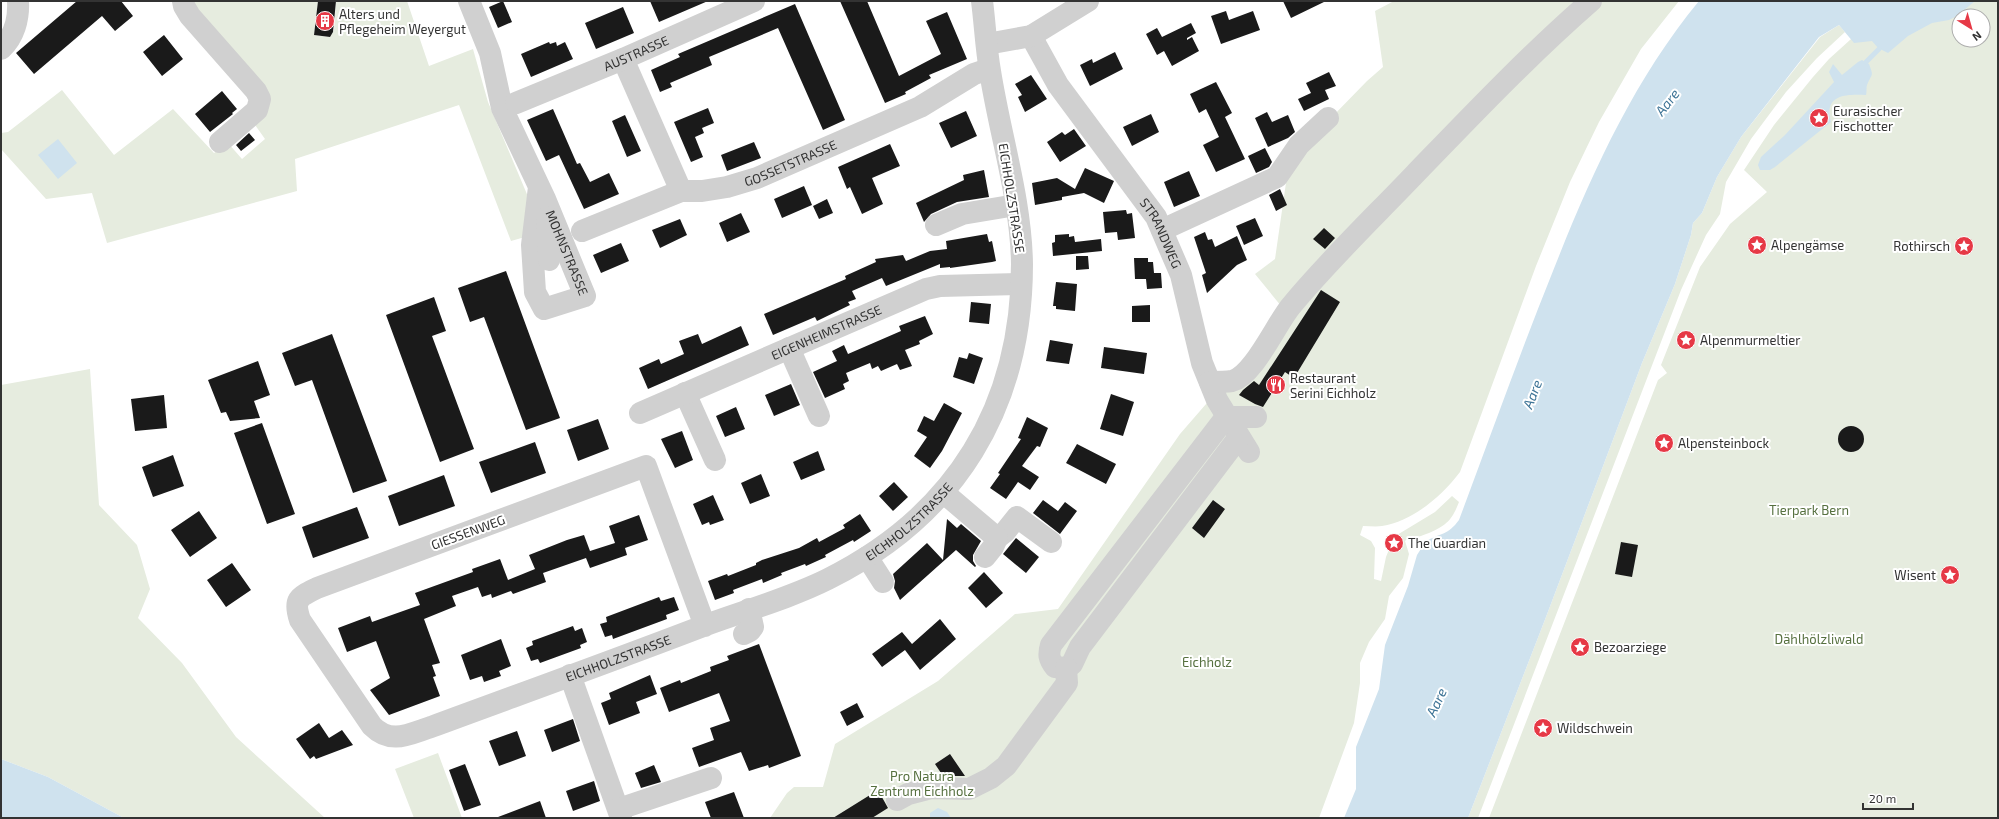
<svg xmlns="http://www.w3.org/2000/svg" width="1999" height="819" viewBox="0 0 1999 819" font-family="'Exo 2',sans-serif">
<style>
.green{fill:#e6ecdf;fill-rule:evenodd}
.water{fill:#cfe2ee}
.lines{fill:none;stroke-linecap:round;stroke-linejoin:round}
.stream{stroke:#cfe2ee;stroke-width:5}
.building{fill:#1a1a1a}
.minor{stroke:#d0d0d0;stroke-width:22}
.labels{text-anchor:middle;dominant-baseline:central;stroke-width:4;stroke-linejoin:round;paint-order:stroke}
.poi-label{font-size:13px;fill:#333;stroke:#fff;text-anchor:start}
.street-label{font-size:13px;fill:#333;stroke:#fff}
.park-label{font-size:13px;fill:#56703f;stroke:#fff}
.water-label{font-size:14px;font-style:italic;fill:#3f7597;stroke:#fff}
</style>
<rect width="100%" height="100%" fill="#fff"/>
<!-- green -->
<path class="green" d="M191 1H318L314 35 329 37 334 30 336 1H407L429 66 473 49 488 102 529 199 525 237 511 241 459 105 295 159 297 191 107 243 92 193 46 199 1 149V133L8 132 62 90 114 155 173 109 214 153 228 143 242 159 265 139 253 122 266 108Z
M1394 1H1679L1641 49 1599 122 1570 182 1536 266 1460 472C1442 496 1413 521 1382 526 1376 527 1369 526 1363 526L1360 535 1371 541 1375 548 1374 579 1381 581 1386 557 1392 542 1397 535 1435 512 1452 496 1459 502C1452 520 1447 525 1429 533 1421 536 1416 538 1408 538L1405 541 1409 554 1403 578 1389 596 1385 619 1369 642 1360 663V683L1354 723 1319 818H770L787 793 794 787H823L835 744 938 681 1015 614 1058 609 1180 434 1286 312 1255 274 1275 259 1288 169 1329 120 1367 81 1383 67 1375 11Z
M1893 1H1998V818H1489L1658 380 1667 373 1661 365 1700 267 1730 224 1767 192 1744 170 1774 125 1813 77 1829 59ZM1959 16H1983V40H1959Z
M1839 25 1845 32 1817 58 1786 92 1751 139 1726 182 1720 214 1706 235 1681 290 1478 818H1468L1546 617 1642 363 1675 284 1691 235 1693 223 1702 213 1717 177 1741 137 1820 37Z
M90 369 99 505 137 545 150 589 138 618 182 663 236 737 325 818H124L48 777 1 759V385Z
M438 753 462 818H463H414L395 769Z"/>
<!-- water -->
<path class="water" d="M1699 1H1975L1957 16 1949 20 1932 23 1908 36 1888 53 1878 48 1872 41 1854 43 1839 25 1819 37 1741 137 1717 177 1702 213 1693 223 1691 235 1675 284 1642 363 1546 617 1468 818H1344L1356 789V747L1379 689 1385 645 1408 586 1417 555 1426 541C1441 533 1448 535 1459 520 1490 437 1520 353 1553 271 1591 175 1633 81 1699 1Z
M1862 60 1869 64C1874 77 1872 73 1867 85 1866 88 1867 91 1866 95 1847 94 1823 94 1831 122L1775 167 1770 170H1760L1758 165 1761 157 1785 135 1834 82 1829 72 1833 64 1842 75 1858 62Z
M58 139 77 163 58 179 38 155Z
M1 759 48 777 124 818H1Z
M938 808 947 812 951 818H930V813Z"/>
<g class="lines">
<!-- stream -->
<path class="stream" d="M1866 62 1879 49"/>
</g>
<!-- building -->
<path class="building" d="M77 1H121L133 16 115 31 102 16 34 74 16 53Z
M318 1H336L333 32 330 37 314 35Z
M503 1 512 22 498 28 489 7Z
M650 1H708L659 22Z
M840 1H867L899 76 941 54 926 21 947 12 967 59 929 75 931 78 905 92 906 94 885 103Z
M1283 1H1326L1291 18Z
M795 4 845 120 823 130 778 28 709 57 712 65 670 83 672 87 660 92 651 70 680 57 678 54Z
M623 7 634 33 596 49 585 23Z
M1226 11 1229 20 1253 11 1260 30 1221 44 1211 16Z
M1191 23 1196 33 1187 38V40L1192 37 1199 51 1172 66 1164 51 1157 55 1146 34 1157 28 1162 37Z
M164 35 183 59 162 76 143 52Z
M549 42 550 44 556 42 557 46 565 42 573 59 531 77 521 54Z
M1115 52 1123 69 1090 86 1080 65 1092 59 1093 63Z
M1329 72 1336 86 1325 90 1329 99 1304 111 1298 99 1311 93 1306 83Z
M1031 75 1047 99 1025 112 1018 97 1022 95 1015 84Z
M1216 82 1232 113 1225 117 1245 159 1216 172 1203 145 1219 137 1206 109 1199 113 1190 94Z
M222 91 237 109 232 113 233 114 210 132 195 114Z
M708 108 714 123 702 128 704 133 695 137 703 157 691 162 674 122Z
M553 109 577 164 580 163 590 182 609 173 619 194 584 209 559 155 546 161 527 120Z
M966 111 977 136 951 148 939 123Z
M1267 112 1272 122 1288 115 1295 132 1288 138 1268 147 1255 118Z
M1151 114 1159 132 1132 146 1123 127Z
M625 115 641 151 627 157 612 121Z
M1074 129 1086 146 1060 162 1047 142 1062 132 1065 135Z
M249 133 255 140 241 151 236 145Z
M754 142 761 158 727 171 721 155Z
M890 144 900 166 872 178 883 204 862 214 850 187 847 189 838 167Z
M1265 148 1272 162 1269 167 1256 173 1248 156Z
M1085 168 1114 181 1104 203 1084 193 1062 197V200L1035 205 1032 183 1057 178 1075 189Z
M984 170 989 197 957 202 931 214 924 222 916 203 964 180 963 175Z
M1189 171 1200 196 1174 207 1164 182Z
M804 186 812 205 782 218 774 199Z
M1280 189 1287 205 1276 211 1269 195Z
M827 199 833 213 819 219 813 206Z
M1126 210 1127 214 1132 213 1135 238 1118 240 1117 232 1105 233 1103 212Z
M741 213 750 232 727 242 719 223Z
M1255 218 1263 236 1244 245 1236 226Z
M680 219 687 235 660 248 652 230Z
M1324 228 1335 238 1325 249 1313 239Z
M1205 232 1208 240 1212 239 1215 247 1237 236 1247 260 1237 265 1207 293 1202 275 1206 273 1194 237Z
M987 234 989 242 992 241 996 261 992 262 950 268V267L940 268V264L886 286 882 278 852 291 856 299 848 302 850 305 817 321 815 317 773 335 764 314 846 279 845 276 876 262 875 259 903 255 906 261 930 251 947 249 946 241Z
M1069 234V237L1074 236 1075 242 1101 239 1102 251 1053 256 1052 243 1055 242V235Z
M621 243 629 261 601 273 593 255Z
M1076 256H1088L1089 269 1076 270Z
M1134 258H1148V262H1153L1154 273H1161L1162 288 1147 289 1146 279H1135Z
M506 271 560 418 526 430 484 317 470 322 458 288Z
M1056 282 1077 284 1075 311 1056 309V306H1053Z
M1321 290 1340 302 1294 378 1285 372 1263 407 1255 404 1239 395 1243 390 1254 381 1259 385Z
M434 297 446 331 432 336 474 449 440 462 386 315Z
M971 302 991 304 989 324 969 322Z
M1150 305V322H1132V306Z
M925 316 933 334 919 341 920 344 905 350 912 366 900 370 897 364 881 371 878 366 872 369 870 363 846 373 849 381 843 384 845 389 825 398 813 372 837 361 832 351 844 345 848 354 901 331 899 326Z
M741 326 749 345 648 389 639 368 659 359 661 364 684 354 679 341 698 334 702 344Z
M332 334 387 481 353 493 312 380 295 386 282 353Z
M1050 340 1073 344 1069 364 1046 361Z
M1104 347 1147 353 1144 374 1101 368Z
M969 353 983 358 974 384 953 377 959 357 967 359Z
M258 361 270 395 254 401 260 418 230 421 226 412 221 413 208 380Z
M791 384 800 405 774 416 765 395Z
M1111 394 1134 402 1123 436 1100 429Z
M164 395 167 428 135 431 131 399Z
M944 403 962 413 942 451 930 468 914 456 927 437 917 431 924 416 934 421Z
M736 407 745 429 725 437 716 416Z
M1027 417 1048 428 1040 447 1037 446 1022 466 1039 477 1030 490 1018 482 1006 499 990 488 1000 474 998 473 1021 439 1018 438Z
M598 419 609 449 578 461 567 430Z
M262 423 295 514 267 524 234 433Z
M1838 439a13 13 0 1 1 26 0a13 13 0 1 1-26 0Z
M682 431 693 460 675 468 661 439Z
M535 442 546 473 491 493 479 462Z
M1077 444 1116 464 1106 484 1066 463Z
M818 451 825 470 801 480 793 462Z
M173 455 184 486 153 497 142 467Z
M761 474 770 496 750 504 741 483Z
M444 475 455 506 399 526 388 496Z
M894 482 908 497 893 511 879 496Z
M713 495 724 520 710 525 709 522 702 525 693 504Z
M1043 500 1058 511 1065 502 1077 511 1060 534 1033 513Z
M1213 500 1225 509 1204 538 1192 528Z
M357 507 369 538 313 558 302 527Z
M199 511 217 538 190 557 171 530Z
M860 514 871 531 854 542 853 540 825 555 826 557 806 566 805 564 781 573 782 575 763 583 762 579 733 590 734 593 715 600 708 581 727 574 728 576 756 565V563L762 560 799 548 817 538 819 542 845 528 843 525Z
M639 515 648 540 625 548 627 555 590 568 586 558 543 573 546 582 513 594 511 591 492 598 491 594 482 597 478 587 452 596 456 606 424 619 440 663 432 665 436 676 433 677 440 696 389 715 370 690 390 678 376 641 347 652 338 628 370 616 372 622 420 605 415 593 473 572 472 569 500 559 508 580 535 569 529 555 567 540 584 535 590 551 615 543 609 526Z
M947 519 957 528 961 524 981 541 973 555V561L976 566 975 567 956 550 900 600 894 588 895 581 893 574 927 543 943 560Z
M1016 538 1039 557 1026 573 1003 554Z
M1621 542 1638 545 1632 577 1615 574Z
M232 563 251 590 226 607 207 580Z
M984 572 1003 593 986 608 968 588Z
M659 597 661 601 674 597 679 610 666 615 667 619 613 639 612 635 605 637 600 624 607 622 606 617Z
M940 619 956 639 920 670 905 650 882 667 872 654 902 632 912 644Z
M573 626 575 631 582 628 587 642 580 645 581 648 540 663 538 659 531 661 526 648 533 645 532 641Z
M501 639 511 666 499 671 501 676 484 682 482 676 470 680 461 655Z
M759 644 801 756 769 768 768 765 749 771 741 752 699 767 692 748 714 740 710 728 730 721 719 693 669 712 660 688 680 680 681 683 711 671 710 667 729 660 727 656Z
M650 675 657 694 636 702 640 713 609 725 601 703 611 699 609 693Z
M857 703 864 717 847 726 840 712Z
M573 719 580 741 552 752 544 730Z
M319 723 329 738 342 730 353 745 316 759 314 756 310 759 296 739Z
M517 731 526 756 499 766 489 741Z
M950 754 965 776H943L935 764Z
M465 764 481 805 464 811 449 770Z
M654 765 661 782 641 788 635 773Z
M594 781 600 801 573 811 566 791Z
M878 790 888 808 872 818H833Z
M734 792 744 818H711L705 802Z
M540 801 546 818H498V817Z"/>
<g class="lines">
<!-- minor -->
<g class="minor">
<path d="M183 1 184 6 190 16 256 91 260 99 257 110 220 142"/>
<path id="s1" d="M469 1 490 53 502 108 545 199 585 296 544 309 535 292 532 245 539 187"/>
<path id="s2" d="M1031 36 1058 85 1156 217 1181 275 1202 363 1217 400 1249 452"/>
<path d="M987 44 1031 36 1088 1"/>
<path d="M1 49C14 37 19 19 18 1"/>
<path d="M623 59 681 191"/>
<path id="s3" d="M516 103 623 59 754 1"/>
<path d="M547 217 549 260"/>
<path d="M936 225 962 214 1016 205"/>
<path d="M1162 230 1277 177 1299 145 1328 118"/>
<path id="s4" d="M582 231 681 191H702L727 187 757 178 920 107 974 74 989 69"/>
<path d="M789 348 819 416"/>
<path d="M1210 382C1217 382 1225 382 1232 381 1254 375 1276 324 1291 306 1329 260 1373 218 1415 174 1472 115 1529 55 1591 1"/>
<path d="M685 393 715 460"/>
<path id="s5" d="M640 413 926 289 940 286 1021 284"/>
<path d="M1239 437 1080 647 1072 664 1066 668 1055 667C1049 659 1048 655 1051 645L1226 417H1256"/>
<path d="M944 493 997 538 1005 532 1017 517 1051 542"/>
<path d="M867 557 883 582"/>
<path d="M985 557 993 547 997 538"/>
<path id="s6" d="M705 626 646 466 317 588C299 597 293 599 300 620L372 726C391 745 409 734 431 727 523 693 615 660 706 625 747 610 790 598 828 579 956 515 1022 407 1022 264 1021 199 1000 135 990 71 986 48 985 24 982 1"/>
<path d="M744 634 750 631 753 627 749 609"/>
<path d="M570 675 621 818"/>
<path d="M897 800 908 794 931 788 969 789 991 778 1006 766 1067 683 1066 668"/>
<path d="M619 809 711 778"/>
</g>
</g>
<!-- icons -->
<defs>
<symbol id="building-disc" viewBox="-11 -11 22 22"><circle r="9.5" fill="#e63946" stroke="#fff"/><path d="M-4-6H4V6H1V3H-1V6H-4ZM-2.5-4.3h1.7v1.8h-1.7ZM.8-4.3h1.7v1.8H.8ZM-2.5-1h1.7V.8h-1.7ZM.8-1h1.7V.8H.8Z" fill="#fff"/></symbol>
<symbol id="sight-disc" viewBox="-11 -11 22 22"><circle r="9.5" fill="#e63946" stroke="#fff"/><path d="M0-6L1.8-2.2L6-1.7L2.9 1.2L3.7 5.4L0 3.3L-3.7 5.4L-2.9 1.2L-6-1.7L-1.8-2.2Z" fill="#fff"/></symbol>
<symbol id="restaurant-disc" viewBox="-11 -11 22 22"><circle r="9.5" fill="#e63946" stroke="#fff"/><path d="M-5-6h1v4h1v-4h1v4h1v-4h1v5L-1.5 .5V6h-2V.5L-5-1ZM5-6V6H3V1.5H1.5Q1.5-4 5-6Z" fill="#fff"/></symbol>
</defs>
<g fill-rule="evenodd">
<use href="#building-disc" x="314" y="10" width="22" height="22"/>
<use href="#sight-disc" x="1808" y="107" width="22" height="22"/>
<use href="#sight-disc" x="1746" y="234" width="22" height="22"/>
<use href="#sight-disc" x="1953" y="235" width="22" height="22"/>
<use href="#sight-disc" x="1675" y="329" width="22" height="22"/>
<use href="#restaurant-disc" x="1265" y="374" width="22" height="22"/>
<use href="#sight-disc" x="1653" y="432" width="22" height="22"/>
<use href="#sight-disc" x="1383" y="532" width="22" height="22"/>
<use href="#sight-disc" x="1939" y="564" width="22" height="22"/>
<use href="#sight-disc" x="1569" y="636" width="22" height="22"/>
<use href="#sight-disc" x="1532" y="717" width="22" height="22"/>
</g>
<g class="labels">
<!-- poi labels -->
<g class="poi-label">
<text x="339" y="14">Alters und<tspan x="339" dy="15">Pflegeheim Weyergut</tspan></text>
<text x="1833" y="111">Eurasischer<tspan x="1833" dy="15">Fischotter</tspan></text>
<text x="1771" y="245">Alpengämse</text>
<text x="1950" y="246" text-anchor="end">Rothirsch</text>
<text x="1700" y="340">Alpenmurmeltier</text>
<text x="1290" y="378">Restaurant<tspan x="1290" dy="15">Serini Eichholz</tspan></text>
<text x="1678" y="443">Alpensteinbock</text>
<text x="1408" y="543">The Guardian</text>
<text x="1936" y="575" text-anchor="end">Wisent</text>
<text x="1594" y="647">Bezoarziege</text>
<text x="1557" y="728">Wildschwein</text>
</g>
<!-- street labels -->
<g class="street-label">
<text stroke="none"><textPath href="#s3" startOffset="130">AUSTRASSE</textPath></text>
<text stroke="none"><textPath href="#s4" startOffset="221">GOSSETSTRASSE</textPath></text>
<text transform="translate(1012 198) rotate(81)">EICHHOLZSTRASSE</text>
<text stroke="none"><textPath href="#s2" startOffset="237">STRANDWEG</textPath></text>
<text stroke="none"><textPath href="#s1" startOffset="271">MOHNSTRASSE</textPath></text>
<text stroke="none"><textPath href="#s5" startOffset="203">EIGENHEIMSTRASSE</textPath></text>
<text stroke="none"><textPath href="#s6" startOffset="1279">EICHHOLZSTRASSE</textPath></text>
<text transform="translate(468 532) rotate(-20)">GIESSENWEG</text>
<text stroke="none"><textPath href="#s6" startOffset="955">EICHHOLZSTRASSE</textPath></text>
</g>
<!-- park labels -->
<g class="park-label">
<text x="1809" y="510">Tierpark Bern</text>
<text x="1819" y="639">Dählhölzliwald</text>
<text x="1207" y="662">Eichholz</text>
<text x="922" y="776">Pro Natura<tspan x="922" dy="15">Zentrum Eichholz</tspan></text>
</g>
<!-- water labels -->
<g class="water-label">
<text transform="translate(1667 102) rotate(-52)">Aare</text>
<text transform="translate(1532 394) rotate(-69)">Aare</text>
<text transform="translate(1436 702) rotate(-65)">Aare</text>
</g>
</g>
<!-- border -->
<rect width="1999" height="819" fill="none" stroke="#333333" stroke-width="4"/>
<!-- north arrow -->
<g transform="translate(1971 28) rotate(143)"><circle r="19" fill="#ffffff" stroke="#adadad"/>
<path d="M0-3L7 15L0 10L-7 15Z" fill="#e63946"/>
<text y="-6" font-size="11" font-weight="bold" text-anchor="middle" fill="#333333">N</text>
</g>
<!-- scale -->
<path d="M1863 803v6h50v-6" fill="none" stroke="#333333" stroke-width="2"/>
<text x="1869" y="803" font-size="12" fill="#333333" stroke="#ffffff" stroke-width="3" paint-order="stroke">20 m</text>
</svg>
